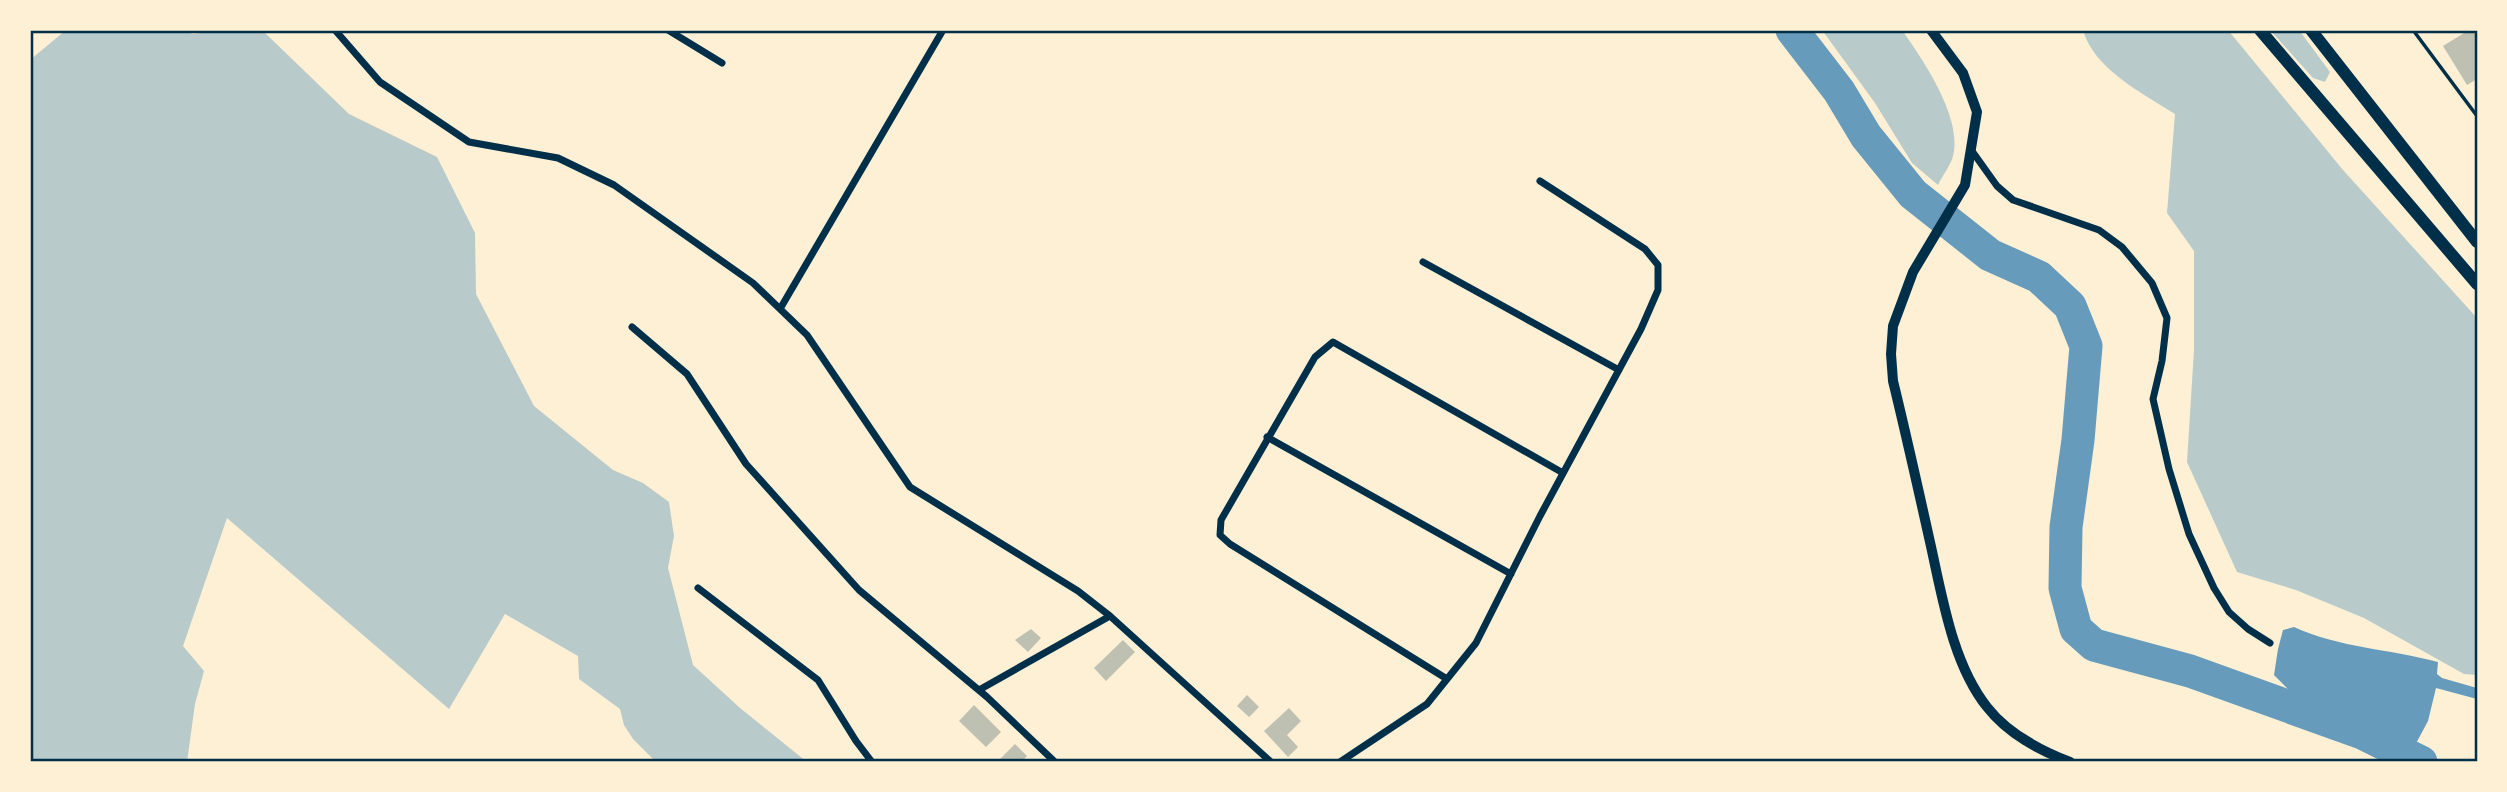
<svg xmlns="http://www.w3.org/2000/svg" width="2507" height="792" viewBox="0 0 2507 792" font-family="'Asap Condensed',sans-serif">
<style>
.green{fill:#b9caca}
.water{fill:#669bbc}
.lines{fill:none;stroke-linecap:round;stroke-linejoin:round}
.river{stroke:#669bbc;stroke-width:33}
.building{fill:#bec0b2}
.service{stroke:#003049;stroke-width:3.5}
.minor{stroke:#003049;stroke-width:7}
.secondary{stroke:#003049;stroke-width:10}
.trunk{stroke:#003049;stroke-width:12}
.neatline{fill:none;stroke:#003049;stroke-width:2.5}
</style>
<rect width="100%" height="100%" fill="#fdf0d5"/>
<!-- green -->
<path class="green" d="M66 30H181L193 34 221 30H262L349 114 437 157 475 233 476 294 534 406 613 470 643 483 669 502 674 536 668 568 693 665 740 708 807 762H656L633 739 624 725 620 709 579 679 578 656 505 614 449 709 227 518 183 646 204 671 195 704 187 762H30V60Z
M1822 30H1902C1923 60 1963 118 1953 156 1951 165 1942 176 1938 185L1912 163 1875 103Z
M2083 30H2228L2343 170 2477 318V675L2464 674 2364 618 2296 590 2237 572 2187 462 2194 350V251L2167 213 2175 114C2142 93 2094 69 2083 30Z
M2270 30H2299L2330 72 2325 82 2313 78Z"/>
<!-- water -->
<path class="water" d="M2294 627C2340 648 2390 649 2438 662L2437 674 2442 678 2477 688V699L2436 688 2428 721 2413 749 2388 733 2322 712 2300 701 2274 675 2278 649 2283 630Z"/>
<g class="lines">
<!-- river -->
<path class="river" d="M1792 30 1839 91 1866 136 1913 194 1990 255 2039 277 2070 306 2086 346 2078 440 2066 527 2065 588 2076 629 2094 645 2190 671 2362 733 2421 762"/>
</g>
<!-- building -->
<path class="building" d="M2469 30H2477V79L2467 85 2443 46Z
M1031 629 1041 638 1028 652 1015 640Z
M1123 640 1135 652 1106 681 1094 668Z
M1247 695 1259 707 1249 717 1237 706Z
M974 705 1001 732 986 747 959 721Z
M1289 708 1301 721 1287 735 1298 747 1288 757 1264 731Z
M1015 744 1027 756 1021 762H997Z"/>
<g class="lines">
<!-- service -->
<path class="service" d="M2413 30 2477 116"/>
<!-- minor -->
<path class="minor" d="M335 30 380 82 469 142 558 158 614 185 753 283 807 335 910 487 1078 591 1110 616 1271 762
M668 30 722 63
M1972 151 1997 186 2013 200 2099 230 2122 247 2152 283 2167 318 2162 361 2153 399 2169 469 2189 534 2214 588 2229 612 2248 629 2270 643
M1423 262 1619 370
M780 309 943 30
M632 327 687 374 746 464 859 590 987 697 1055 762
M1267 437 1511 574
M698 588 818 680 856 741 872 762
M1447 679 1230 544 1220 535 1221 520 1315 357 1333 342 1563 473
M979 690 1110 616
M1340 762 1427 704 1476 643 1540 516 1641 329 1658 290V265L1645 249 1540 181"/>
<!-- secondary -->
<path class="secondary" d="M1931 30 1963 73 1977 112 1965 185 1913 272 1893 326 1891 354 1893 381C1906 434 1918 488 1930 542 1942 595 1952 663 1987 707 2008 734 2039 750 2070 762"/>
<!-- trunk -->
<path class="trunk" d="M2260 30 2477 284
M2311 30 2477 242"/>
</g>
<!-- border -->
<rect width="2507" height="792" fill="none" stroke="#fdf0d5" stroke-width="63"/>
<rect x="32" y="32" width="2444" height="728" class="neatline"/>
</svg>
